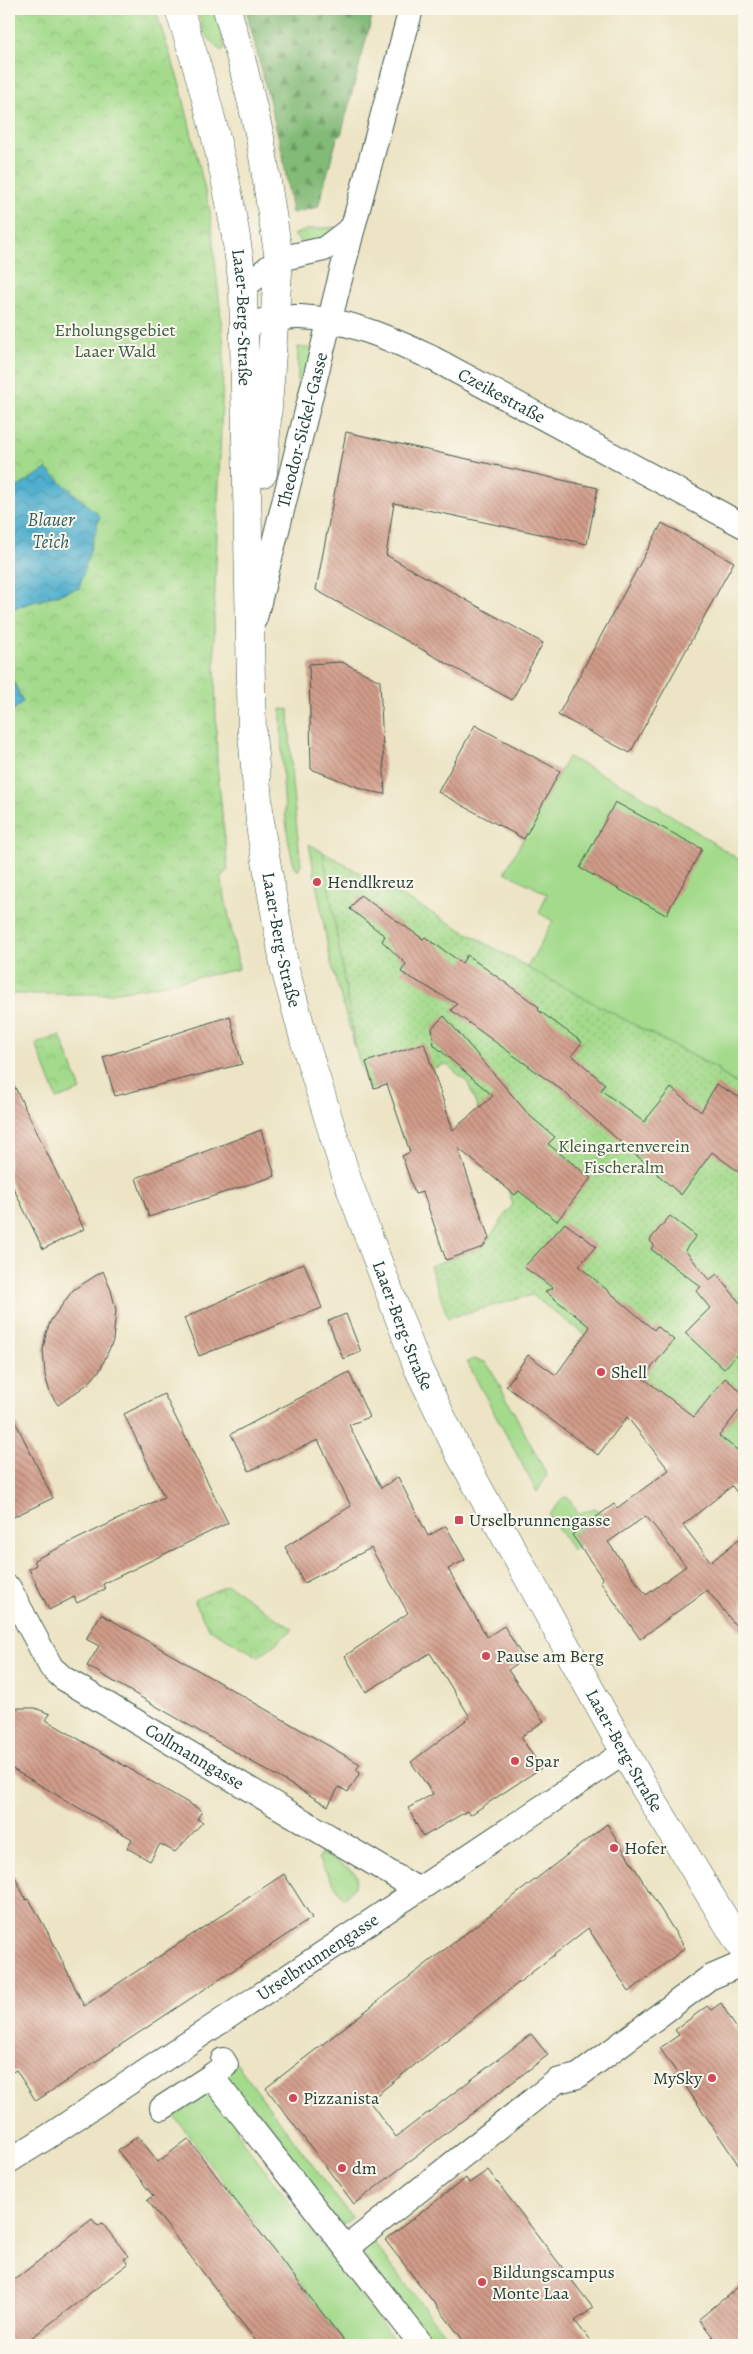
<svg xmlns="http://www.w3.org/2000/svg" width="753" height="2354" viewBox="0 0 753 2354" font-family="Alegreya,serif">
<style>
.grass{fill:#a3da8b;stroke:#618c60}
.forest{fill:url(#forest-firs);stroke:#507c56}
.park{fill:url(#park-crowns);stroke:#618c60}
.garden{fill:url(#garden-dots);stroke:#618c60}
.water{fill:url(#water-waves);stroke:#387681}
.building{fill:url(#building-back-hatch);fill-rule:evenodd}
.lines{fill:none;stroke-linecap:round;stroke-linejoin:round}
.street-casing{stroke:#3e564a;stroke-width:26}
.secondary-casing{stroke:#3e564a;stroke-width:29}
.street{stroke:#fff;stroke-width:24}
.secondary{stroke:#fff;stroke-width:28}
.poi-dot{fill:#d1495b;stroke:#fbf7ec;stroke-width:2}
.labels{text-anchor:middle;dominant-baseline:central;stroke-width:4;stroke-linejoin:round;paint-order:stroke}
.street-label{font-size:18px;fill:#1f3d34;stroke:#fbf7ec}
.park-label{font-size:18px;fill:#395c45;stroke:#fbf7ec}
.poi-label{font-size:18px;fill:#1f3d34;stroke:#fbf7ec;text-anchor:start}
.water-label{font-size:19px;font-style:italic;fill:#2e5f62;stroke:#fbf7ec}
</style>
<defs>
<pattern id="forest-firs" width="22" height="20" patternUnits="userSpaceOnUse" patternTransform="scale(1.25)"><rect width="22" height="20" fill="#82ba77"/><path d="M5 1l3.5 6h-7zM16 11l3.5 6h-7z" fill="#6a9862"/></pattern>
<pattern id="park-crowns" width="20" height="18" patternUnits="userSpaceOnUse" patternTransform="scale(1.25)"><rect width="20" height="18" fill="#a3da8b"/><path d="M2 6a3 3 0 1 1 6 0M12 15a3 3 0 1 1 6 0" fill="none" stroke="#8cbc79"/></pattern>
<pattern id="garden-dots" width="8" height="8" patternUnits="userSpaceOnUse" patternTransform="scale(1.25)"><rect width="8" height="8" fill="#a3da8b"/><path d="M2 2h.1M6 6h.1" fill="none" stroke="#8cbc79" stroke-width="1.8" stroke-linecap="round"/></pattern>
<pattern id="water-waves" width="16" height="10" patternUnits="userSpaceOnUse" patternTransform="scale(1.25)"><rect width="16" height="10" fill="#50afce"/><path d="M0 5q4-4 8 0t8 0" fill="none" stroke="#4290a8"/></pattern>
<pattern id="building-back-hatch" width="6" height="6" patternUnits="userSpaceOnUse" patternTransform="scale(1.25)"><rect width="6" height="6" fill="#d19b89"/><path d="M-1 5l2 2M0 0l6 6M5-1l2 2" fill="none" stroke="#a98071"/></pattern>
</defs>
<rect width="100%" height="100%" fill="#fbf7ec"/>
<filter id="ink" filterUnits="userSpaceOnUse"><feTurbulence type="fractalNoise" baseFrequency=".02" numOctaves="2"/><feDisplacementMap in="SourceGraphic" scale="10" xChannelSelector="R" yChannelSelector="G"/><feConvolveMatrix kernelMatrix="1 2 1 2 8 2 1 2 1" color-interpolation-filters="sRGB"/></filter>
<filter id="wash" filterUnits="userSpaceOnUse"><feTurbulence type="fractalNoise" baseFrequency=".0096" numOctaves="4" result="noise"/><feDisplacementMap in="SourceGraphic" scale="20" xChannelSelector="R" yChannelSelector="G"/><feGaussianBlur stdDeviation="1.12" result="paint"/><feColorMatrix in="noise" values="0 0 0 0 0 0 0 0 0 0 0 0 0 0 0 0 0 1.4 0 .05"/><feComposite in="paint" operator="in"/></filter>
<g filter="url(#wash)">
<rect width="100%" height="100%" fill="#ece4c4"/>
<!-- grass -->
<path class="grass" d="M197 9H215L225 48 221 51 204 33Z
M336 227 321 242 304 244 293 235 310 229Z
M298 347 315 349 297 437Z
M281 709 289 710 292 784 301 865 298 871C283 856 281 736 281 709Z
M568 757 631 789 744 863V1088L718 1072V1069L527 968 553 921 539 913 547 894 505 872Z
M309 844 323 852 356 1051 330 959Z
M473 1359 485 1362 492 1371 547 1475 537 1492 467 1362Z
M564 1497 569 1498 578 1514 595 1508 602 1513 572 1535 579 1546 573 1551 549 1515Z
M321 1853 347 1867 357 1875C356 1887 353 1891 343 1898L318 1859Z
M237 2064 352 2218 339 2227 224 2074Z
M209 2081 237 2120V2134L398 2345H347L169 2109Z
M370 2238 453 2345H433L358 2247Z"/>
<!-- forest -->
<path class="forest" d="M246 9H374L341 135H338L318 207 292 213 282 151Z"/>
<!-- park -->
<path class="park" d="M9 9H155L180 85 210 211 224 347 214 616 217 764 228 870 221 876 239 969 155 986 106 994H9V714L23 702 9 672V617L14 608 79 588 13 490 9 489Z
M60 1035 81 1090 57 1099 36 1044Z
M228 1585 293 1629 259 1657 208 1628 194 1600Z"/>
<!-- garden -->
<path class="garden" d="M323 852 528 967V968L719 1070 718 1072 744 1088V1455L532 1295 448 1318 430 1266 483 1247 513 1204 468 1083 446 1064 369 1090 356 1051Z"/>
<!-- water -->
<path class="water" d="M46 469 100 516 79 588 14 608 9 617V489L13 490Z
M9 672 23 702 9 714Z"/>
<g id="blocks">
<!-- building -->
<path class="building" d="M346 432 598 488 587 544 394 503 386 555 543 643 512 700 316 590Z
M662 523 734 562 630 753 558 715Z
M342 662 380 681 385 794 368 791 311 769 309 664Z
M475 725 560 771 524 839 438 792Z
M615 802 702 849 666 915 580 868Z
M360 895 423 939 425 937 462 963 467 955 539 1007 538 1010 582 1042 572 1055 605 1084 601 1090 644 1122 671 1088 701 1112 716 1084 744 1100V1176L712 1152 681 1195 655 1172 656 1170 634 1154 563 1091 451 1010 457 1004 401 972 406 964 382 941 385 936 350 909Z
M230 1016 242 1064 115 1096 103 1057Z
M444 1016 530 1116 555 1137 548 1144 591 1178 557 1221 519 1191 515 1195 458 1148 489 1238 483 1247 446 1260 423 1192 415 1194 402 1156 410 1152 387 1084 374 1088 366 1062 424 1043 453 1130 493 1096 434 1045 432 1028Z
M9 1075 84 1229 43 1249 9 1179Z
M261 1130 275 1176 149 1217 136 1178Z
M670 1216 696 1236 685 1250 709 1280 717 1274 744 1308V1347L724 1369 685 1333 710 1308 696 1291 701 1287 651 1249 654 1245 650 1241 652 1237Z
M565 1223 596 1246 579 1266 654 1330 657 1326 674 1340 643 1378 694 1417 725 1378 744 1394V1404L719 1436 744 1455V1502L732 1486 683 1525 711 1562 744 1535V1636L707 1590 640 1639 600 1581 603 1579 572 1535 614 1504 617 1508 669 1470 627 1417 598 1455 506 1386 528 1355 556 1375 590 1327 545 1291 553 1288 524 1267ZM646 1516 686 1566 646 1595 608 1542Z
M304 1263 322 1308 199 1356 184 1318Z
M103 1271 111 1290 116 1310 113 1341 100 1370 89 1383 58 1405 50 1393 45 1375 43 1350 46 1333 51 1320 73 1290Z
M346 1314 361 1352 343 1359 328 1321Z
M349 1372 369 1417 349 1425 381 1488 398 1477 428 1536 446 1526 465 1560 448 1569 487 1637 504 1626 524 1659 508 1670 544 1721 521 1737 541 1768 470 1815 467 1811 423 1837 408 1808 433 1794 411 1762 470 1717 430 1653 366 1692 345 1656 408 1613 371 1548 304 1583 285 1547 351 1506 318 1440 249 1471 231 1434Z
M164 1394 228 1523 103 1584 105 1589 77 1603 74 1597 49 1610 29 1569 36 1565 34 1560 164 1497 124 1414Z
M9 1409 53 1498 9 1519Z
M101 1614 360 1764 356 1770 360 1773 348 1792 339 1787 328 1806 87 1666 99 1646 86 1639Z
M18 1708H35L50 1714 46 1720 202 1811 197 1819 203 1822 175 1852 160 1844 150 1861 127 1848 132 1839 9 1767V1710Z
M607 1824 685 1948 629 1992 588 1928 369 2101 396 2137 531 2034 548 2055 354 2204 266 2088Z
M9 1864 26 1900 29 1899 51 1938 84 2006 284 1874 312 1918 36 2101 16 2070 9 2074Z
M721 2003 744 2041V2173L660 2048 679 2035 675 2030 707 2006 711 2010Z
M138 2136 158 2162 188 2139 347 2345H259L147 2200 153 2196 118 2151Z
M488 2170 593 2308 575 2321 594 2345H467L385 2240 466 2178 469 2183Z
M92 2219 98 2226 102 2223 128 2256 124 2259 128 2264 22 2345H9V2284Z
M744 2282V2345H719L699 2319Z"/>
</g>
</g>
<g filter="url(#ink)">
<use href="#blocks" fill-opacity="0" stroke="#3e564a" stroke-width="1"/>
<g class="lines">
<defs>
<g id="street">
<path d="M243 288 279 259 324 249 353 227"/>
<path id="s1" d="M244 325C263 321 282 316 301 317 347 319 391 339 432 358L744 526"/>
<path id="s2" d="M255 618 353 227 411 9"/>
<path id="s3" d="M9 1588 51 1667 63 1678 417 1889"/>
<path d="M223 2060 226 2065 211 2076 422 2345"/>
<path d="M162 2108 211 2076"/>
<path id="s4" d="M9 2161 49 2136 625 1752"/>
<path d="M346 2248 557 2081 578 2076 709 1978 744 1963"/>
</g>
<g id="secondary">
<path id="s5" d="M179 9C209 100 232 192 243 288L252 734 261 832 285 969 306 1046 348 1182 418 1368 459 1453 643 1785 744 1951"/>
<path d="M227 9 243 66 260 137 279 259 263 473"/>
</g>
</defs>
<!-- street casing -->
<use href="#street" class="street-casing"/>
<!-- secondary casing -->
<use href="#secondary" class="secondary-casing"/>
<!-- street -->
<use href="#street" class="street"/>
<!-- secondary -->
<use href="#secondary" class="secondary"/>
</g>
</g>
<!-- markers -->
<g class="poi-dot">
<circle cx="317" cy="882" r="5"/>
<circle cx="601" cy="1372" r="5"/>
<rect x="454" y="1515" width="10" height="10" rx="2.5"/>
<circle cx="486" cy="1656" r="5"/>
<circle cx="515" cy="1761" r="5"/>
<circle cx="614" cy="1848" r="5"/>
<circle cx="712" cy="2078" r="5"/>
<circle cx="293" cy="2098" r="5"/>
<circle cx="342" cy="2168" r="5"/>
<circle cx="482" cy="2282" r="5"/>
</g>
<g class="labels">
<!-- street labels -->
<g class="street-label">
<text stroke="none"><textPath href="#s5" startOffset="316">Laaer-Berg-Straße</textPath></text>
<text stroke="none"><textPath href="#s1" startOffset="275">Czeikestraße</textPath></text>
<text stroke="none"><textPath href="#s2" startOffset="194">Theodor-Sickel-Gasse</textPath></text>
<text stroke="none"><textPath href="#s5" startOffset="941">Laaer-Berg-Straße</textPath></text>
<text stroke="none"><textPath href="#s5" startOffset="1346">Laaer-Berg-Straße</textPath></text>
<text stroke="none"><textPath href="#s5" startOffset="1826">Laaer-Berg-Straße</textPath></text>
<text stroke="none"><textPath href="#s3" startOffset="259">Collmanngasse</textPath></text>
<text stroke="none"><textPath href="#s4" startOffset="370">Urselbrunnengasse</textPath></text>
</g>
<!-- park labels -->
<g class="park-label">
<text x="115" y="330">Erholungsgebiet<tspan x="115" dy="21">Laaer Wald</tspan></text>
<text x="624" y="1146">Kleingartenverein<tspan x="624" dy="21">Fischeralm</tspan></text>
</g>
<!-- poi labels -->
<g class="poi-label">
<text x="327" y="882">Hendlkreuz</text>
<text x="611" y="1372">Shell</text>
<text x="469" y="1520">Urselbrunnengasse</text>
<text x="496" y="1656">Pause am Berg</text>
<text x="525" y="1761">Spar</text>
<text x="624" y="1848">Hofer</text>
<text x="702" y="2078" text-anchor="end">MySky</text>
<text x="303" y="2098">Pizzanista</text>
<text x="352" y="2168">dm</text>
<text x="492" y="2272">Bildungscampus<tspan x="492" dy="21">Monte Laa</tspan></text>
</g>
<!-- water labels -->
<g class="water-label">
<text x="51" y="520">Blauer<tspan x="51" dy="22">Teich</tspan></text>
</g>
</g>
<!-- margin -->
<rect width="753" height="2354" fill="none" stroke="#fbf7ec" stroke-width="30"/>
</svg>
